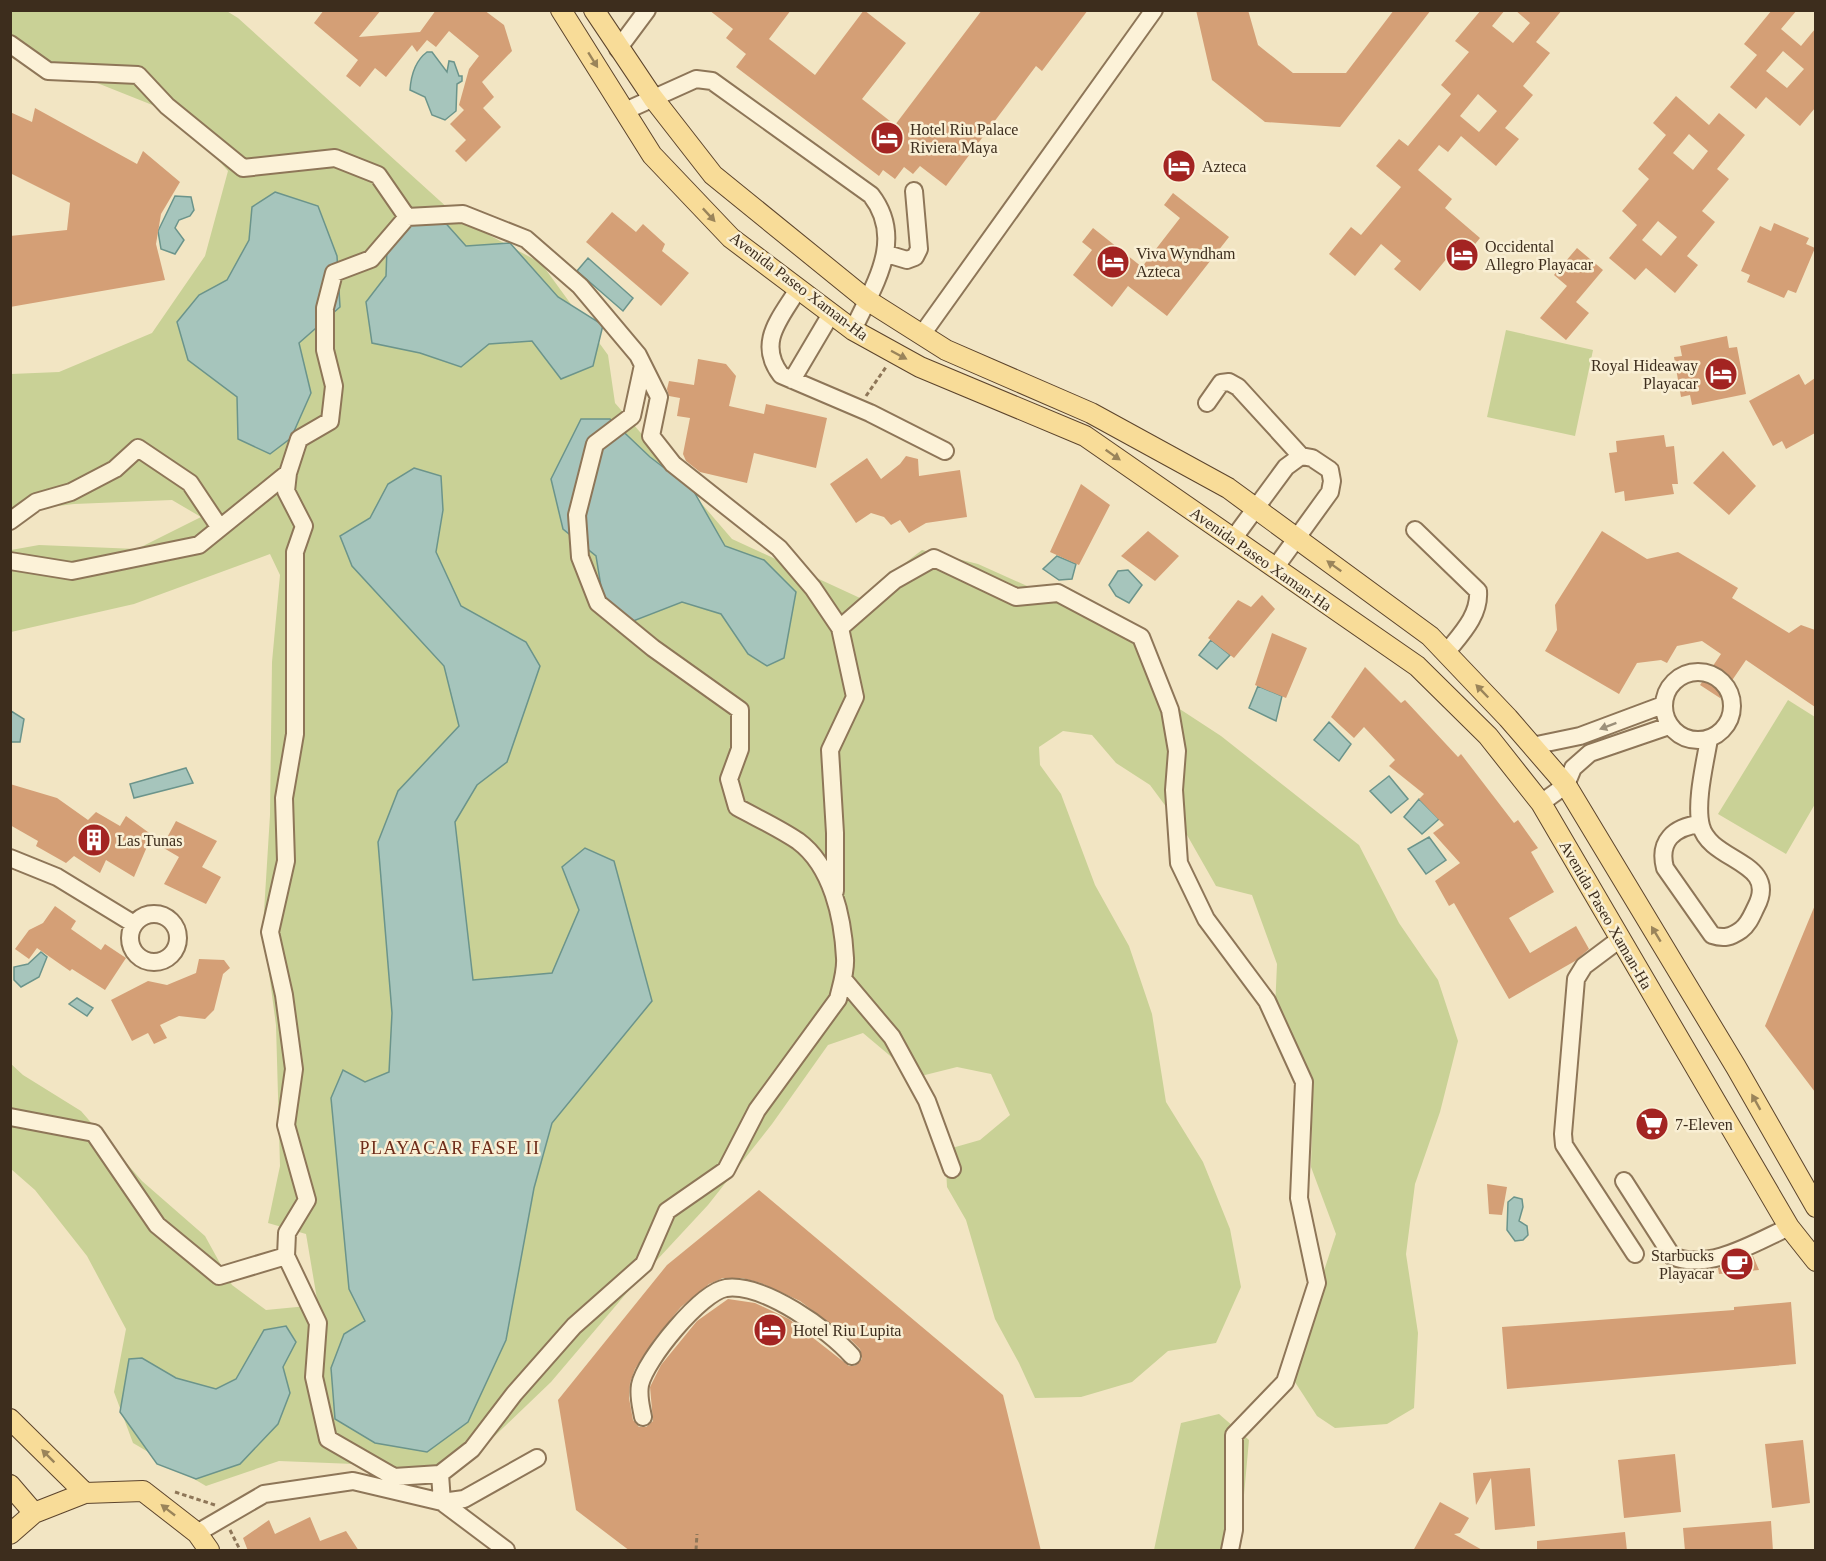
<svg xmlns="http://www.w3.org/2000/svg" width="1826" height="1561" viewBox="0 0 1826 1561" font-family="Georgia,serif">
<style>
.green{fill:#c9d196}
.water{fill:#a6c5bc;stroke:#6b948b;stroke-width:1.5}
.building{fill:#d49f76;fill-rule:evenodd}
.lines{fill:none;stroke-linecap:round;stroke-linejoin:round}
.minor-casing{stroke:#8e7658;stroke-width:20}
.major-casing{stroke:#5c442c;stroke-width:22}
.path{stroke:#8e7658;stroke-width:3;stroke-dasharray:4.5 3;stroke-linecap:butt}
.minor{stroke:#fcf2d8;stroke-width:16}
.major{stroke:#f8dc98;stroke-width:20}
.oneway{fill:#9a845a}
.oneway2{fill:#9c907a}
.labels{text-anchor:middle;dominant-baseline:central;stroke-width:5;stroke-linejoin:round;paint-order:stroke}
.poi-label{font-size:16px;fill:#3d2d1d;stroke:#f9efd4;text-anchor:start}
.street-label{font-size:16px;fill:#3d2d1d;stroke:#f9efd4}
.neighbourhood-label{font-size:18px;letter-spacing:1.5px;fill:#6e2c19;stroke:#f9efd4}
</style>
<rect width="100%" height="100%" fill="#f2e5c3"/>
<!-- green -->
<path class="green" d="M11 10H225L238 18 461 220 541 263 608 355 615 403 732 539 860 598 922 550 978 564 1065 603 1143 649 1169 702 1221 736 1359 845 1399 923 1438 980 1458 1041 1440 1112 1415 1184 1406 1254 1418 1333 1414 1408 1387 1424 1335 1428 1317 1416 1293 1379 1306 1326 1336 1234 1311 1167 1313 1078 1275 1009 1277 964 1252 895 1216 886 1187 835 1150 785 1116 763 1092 735 1063 731 1039 747 1040 765 1061 794 1095 885 1129 946 1152 1014 1166 1102 1203 1162 1230 1229 1241 1287 1216 1343 1168 1351 1132 1382 1081 1397 1035 1398 1019 1363 995 1319 966 1220 947 1187 945 1150 980 1140 1010 1115 991 1074 957 1067 921 1076 901 1065 863 1033 828 1045 772 1124 708 1205 630 1289 551 1382 477 1453 424 1477 354 1464 279 1461 206 1486 133 1443 114 1392 126 1329 87 1256 35 1190 11 1169 10 1063 23 1075 81 1111 142 1181 205 1236 232 1285 266 1310 318 1305 306 1234 268 1223 280 1166 276 1025 263 928 270 815 272 662 280 575 270 554 134 604 11 632V550L39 545 137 549 201 517 172 500 74 504 11 512V374L59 372 152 333 205 256 228 171 180 116 72 73 11 43Z
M1506 330 1593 350 1575 436 1487 417Z
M1788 700 1815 717V804L1786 854 1718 814Z
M1219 1414 1249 1440 1239 1550H1154L1181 1423Z"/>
<!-- water -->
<path class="water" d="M427 52H432L447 72 449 61 454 62 459 76H462V81L457 84 456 111 445 120 432 115 425 97 410 90C411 75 415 61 427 52Z
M275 192 318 206 337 256 340 307 299 343 311 393 291 438 270 454 238 439 237 397 188 360 177 322 199 295 227 280 249 240 252 207Z
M175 196 191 197 194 210 190 216 179 220 175 228 184 240 175 254 161 249 158 231Z
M410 218H441L466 246 510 243 558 297 603 325 593 366 561 379 532 341 489 344 461 367 420 353 372 343 366 302 386 276 387 247Z
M588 258 633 298 623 311 577 271Z
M581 419H610L650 457 693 490 725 546 764 560 796 592 784 658 767 666 748 654 721 614 682 602 623 625 605 611 596 556 563 529 551 479Z
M414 468 441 476 443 510 436 552 461 606 526 642 540 666 507 762 477 785 455 822 473 980 552 973 579 910 562 867 585 848 614 861 652 1001 552 1123 534 1188 506 1340 468 1422 427 1452 375 1443 335 1419 331 1368 344 1334 365 1321 349 1289 331 1098 343 1070 365 1082 389 1072 392 1013 378 842 398 791 459 726 444 666 352 566 340 536 370 518 388 484Z
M1057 556 1076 564 1072 579 1059 580 1043 569Z
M1128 570 1142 585 1129 603 1116 596 1109 585 1118 571Z
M1211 640 1230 655 1217 669 1199 655Z
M1258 686 1282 696 1276 721 1249 708Z
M11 711 24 719 20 742H11Z
M1329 722 1351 744 1339 761 1314 740Z
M186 768 193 783 134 798 130 784Z
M1389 776 1408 799 1391 813 1370 791Z
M1419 799 1439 819 1422 834 1404 817Z
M1429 837 1446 860 1426 874 1408 849Z
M41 952 47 957 39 977 21 987 14 980V967L28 964Z
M77 998 93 1008 87 1016 69 1004Z
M1514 1197 1522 1199 1523 1207 1519 1221 1527 1226 1528 1235 1523 1240 1515 1241 1507 1230 1508 1202Z
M286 1326 296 1342 283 1367 290 1393 278 1424 240 1464 196 1479 157 1464 120 1412 129 1359 142 1358 176 1378 216 1389 236 1379 264 1330Z"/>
<!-- building -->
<path class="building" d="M324 10H381L359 37 420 32 436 10H484L504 25 512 51 482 82 494 97 483 108 501 127 466 162 455 151 466 140 450 124 464 110 459 105 469 69 479 56 449 31 436 47 427 40 417 52 412 45 386 77 375 68 360 87 346 76 358 60 314 23Z
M709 10H791L769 39 815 75 864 10 906 43 862 99 895 125 982 10H1088L1042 71 1036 66 946 186 920 166 913 174 904 167 895 179 883 170 879 176 736 67 746 54 726 38 733 29Z
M1196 10H1248L1258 45 1293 73H1346L1394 10H1431L1340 127 1265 122 1212 80Z
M1481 10H1505L1492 26 1513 43 1530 23 1515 10H1562L1536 42 1550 53 1523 86 1533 95 1505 128 1519 139 1496 166 1461 136 1448 152 1439 145 1418 170 1452 199 1445 208 1480 238 1458 265 1448 257 1420 291 1394 269 1401 261 1381 244 1355 276 1329 254 1351 227 1361 235 1401 187 1376 166 1399 139 1408 146 1451 94 1441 85 1469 52 1455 41ZM1478 94 1497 111 1479 132 1460 116Z
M1772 10H1797L1781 29 1801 46 1815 29V108L1800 126 1766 97 1756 109 1730 87 1757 55 1744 44ZM1783 51 1804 69 1787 88 1766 71Z
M1676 96 1709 125 1719 113 1745 135 1717 169 1729 179 1702 211 1715 222 1687 256 1698 265 1675 293 1646 268 1635 280 1609 258 1637 225 1622 211 1649 179 1638 169 1666 135 1653 123ZM1689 134 1708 151 1693 170 1673 153ZM1658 221 1677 237 1661 256 1642 240Z
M35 108 137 164 143 151 180 182 161 214 156 244 165 280 10 307V236L67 230 70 203 10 173V112L32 122Z
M1173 193 1229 237 1167 316 1128 286 1112 307 1073 275 1092 250 1082 242 1093 228 1142 267 1180 218 1164 205Z
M612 212 636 232 643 224 665 244 662 251 689 273 661 306 586 242Z
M1774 223 1809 238 1806 244 1815 248 1796 293 1788 290 1784 298 1747 282 1750 275 1741 271 1760 226 1771 231Z
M1577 248 1603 270 1576 302 1589 313 1566 340 1540 318 1567 286 1554 275Z
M1727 336 1729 348 1737 347 1746 394 1692 405 1690 395 1681 397 1674 357 1682 356 1680 346Z
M698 359 726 364 736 376 729 406 764 414 766 404 827 418 816 468 754 453 747 483 700 472 686 461 683 454 690 418 677 416 680 398 669 396 667 389 669 381 694 385Z
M1799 374 1805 385 1815 378V433L1786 449 1782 441 1773 446 1749 401Z
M1664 435 1666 447 1674 446 1678 484H1672L1674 494 1625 501 1624 491 1615 493 1609 453 1617 452 1616 441Z
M1723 451 1756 486 1729 515 1693 483Z
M906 456 918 459 919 476 960 470 967 517 926 523 909 533 900 520 891 525 884 517 871 513 856 523 830 484 867 458 881 479 900 464Z
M1081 484 1110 505 1079 565 1050 552Z
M1148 531 1179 556 1155 581 1121 556Z
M1602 531 1647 559 1678 552 1738 588 1732 598 1789 633 1801 625 1815 630V707L1746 660 1720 698 1700 685 1721 654 1702 641 1677 646 1667 663 1661 660 1637 663 1619 694 1545 651 1557 630 1555 605Z
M1262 595 1275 609 1234 658 1208 638 1238 600 1251 607Z
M1272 633 1307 648 1286 698 1255 685Z
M1365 667 1401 703 1405 700 1458 757 1461 754 1514 823 1518 820 1538 848 1531 852 1554 892 1509 918 1530 953 1576 926 1589 949 1575 961 1509 999 1454 903 1449 906 1435 881 1460 863 1433 833 1444 825 1419 799 1424 794 1389 766 1395 760 1364 727 1354 738 1331 717Z
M10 784 57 798 88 820 96 812 120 826 126 816 152 835 134 877 106 860 100 873 74 856 66 863 36 846 38 841 10 825Z
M176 821 217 841 202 867 221 877 206 904 164 884 179 857 162 847Z
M1815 905V1092L1765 1026Z
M55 906 76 921 71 929 101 950 105 944 126 958 105 990 72 969 70 971 37 948 29 959 15 949 29 930 43 923Z
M199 959 224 960 230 968 223 974 214 1010 205 1019 179 1016 160 1025 167 1038 154 1044 148 1033 132 1041 111 1000 148 981 167 985 196 973Z
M1487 1184 1507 1187 1502 1215 1489 1214Z
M759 1190 1003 1395 1041 1551H630L576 1510 558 1400 667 1265ZM723 1278H742L761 1283 800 1301 849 1338 860 1349 862 1359 855 1366H849L789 1319 755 1303 728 1299 697 1321 661 1365 650 1387 653 1421 646 1427H639L633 1420 629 1398 630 1383 635 1369 655 1338 681 1307 709 1284Z
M1753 1256 1759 1270 1719 1274 1718 1268Z
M1791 1302 1796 1364 1507 1389 1502 1327 1734 1310V1307Z
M1803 1440 1810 1503 1772 1508 1765 1444Z
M1675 1454 1681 1512 1624 1518 1618 1460Z
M1530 1468 1535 1526 1495 1530 1491 1478 1476 1505 1473 1473Z
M1440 1502 1469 1518 1460 1533 1454 1534 1484 1551H1413Z
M310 1517 320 1541 346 1531 359 1551H248L243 1538 269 1520 275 1534Z
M1771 1521 1773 1551H1685L1683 1528Z
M1625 1532 1627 1551H1537V1541Z"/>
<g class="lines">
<defs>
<path id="minor" d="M10 44 48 71 138 75 167 106 243 168 335 158 378 175 407 217
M618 49 647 10
M625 111 696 79 712 81 871 195C906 240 873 286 853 330
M887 254 907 260 915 257 919 249 914 191
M798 289C781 318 756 342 781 375L870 413 945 451
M923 333 1154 10
M792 380 831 314
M1207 403 1221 383 1229 382 1238 387 1301 456
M10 521 36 502 71 492 115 469 138 448 190 483 220 528
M1415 530 1478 591C1480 616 1460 635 1446 653
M1233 539 1286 467 1301 456 1312 458 1330 470 1332 481 1330 492 1275 568
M10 561 72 571 199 545 288 473
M1664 706a34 34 0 1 1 68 0a34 34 0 1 1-68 0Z
M1532 746 1580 736 1663 705
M1541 803 1566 785 1573 768 1590 753 1669 726
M1700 824C1674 827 1658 841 1665 868L1712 935C1724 939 1731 937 1741 930 1749 924 1752 915 1756 907 1780 861 1710 862 1701 826 1695 803 1705 763 1709 739
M10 858 57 877 134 924
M835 891V833L830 750 855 697 840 628
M130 938a24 24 0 1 1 48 0a24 24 0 1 1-48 0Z
M1620 939 1584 966 1576 979 1563 1134 1564 1145 1635 1254
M843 979 892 1037 927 1101 952 1169
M10 1117 94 1133 157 1225 219 1276 286 1256
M1624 1181 1672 1256C1708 1272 1756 1242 1789 1227
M643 1417C641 1406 638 1397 640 1385 645 1360 701 1292 726 1288 764 1283 829 1330 852 1356
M440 1474 472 1449 514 1394 574 1326 644 1264 667 1211 726 1170 757 1110 838 999C841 986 846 972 845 958 843 918 832 866 798 841 779 828 757 818 737 807L729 779 740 749V710L653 648 598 603 580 557 577 515 595 444 632 416 643 365
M197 1533 264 1494 353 1481 442 1502 464 1499 537 1458
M506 1550 442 1502 440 1474 394 1477 328 1439 314 1377 318 1323 286 1256 287 1233 307 1200 286 1125 294 1069 284 995 270 932 286 861 284 798 295 734V552L304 526 286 491 288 473 299 439 330 421 334 386 325 350V308L334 273 371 259 407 217 463 214 526 239 580 286 638 355 659 397 651 436 673 464 779 548 813 588 840 628 895 580 934 558 1016 597 1058 593 1141 637 1170 710 1177 751 1174 790 1179 863 1206 919 1267 1001 1304 1082 1299 1198 1317 1283 1285 1382 1234 1435V1530L1230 1550"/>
<path id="major" d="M561 10 652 155 731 238 853 330 920 367 1085 436 1417 666 1488 736 1541 803 1789 1227 1816 1261
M594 10 653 98 713 175 867 300 946 350 1091 413 1228 488 1430 636 1508 718 1566 785 1736 1067 1816 1207
M10 1419 85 1493
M10 1485 34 1513
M10 1534 34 1513 85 1493 143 1491 197 1533 209 1550"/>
</defs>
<!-- minor casing -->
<use href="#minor" class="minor-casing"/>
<!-- major casing -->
<use href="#major" class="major-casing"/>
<!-- path -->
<path class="path" d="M866 396 886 367
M175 1492 215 1505
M230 1530 240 1550
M696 1550 697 1534"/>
<!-- minor -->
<use href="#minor" class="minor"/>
<!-- major -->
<use href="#major" class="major"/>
</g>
<!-- one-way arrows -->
<defs><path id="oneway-solid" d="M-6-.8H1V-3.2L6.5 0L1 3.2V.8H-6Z" transform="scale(1.5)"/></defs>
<g class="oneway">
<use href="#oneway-solid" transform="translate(593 60) rotate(58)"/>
<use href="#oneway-solid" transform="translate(709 215) rotate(47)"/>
<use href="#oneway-solid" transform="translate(899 355) rotate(28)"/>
<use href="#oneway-solid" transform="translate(1113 455) rotate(35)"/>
<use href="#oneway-solid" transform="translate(1334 566) rotate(-144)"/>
<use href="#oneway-solid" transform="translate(1482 691) rotate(-134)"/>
<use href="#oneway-solid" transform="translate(1656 934) rotate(-121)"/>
<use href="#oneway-solid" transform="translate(1756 1102) rotate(-119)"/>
<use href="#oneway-solid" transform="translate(48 1456) rotate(-135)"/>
<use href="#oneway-solid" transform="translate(168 1510) rotate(-142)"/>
</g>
<use class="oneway2" href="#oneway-solid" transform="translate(1608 726) rotate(159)"/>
<!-- icons -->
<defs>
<symbol id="hotel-disc" viewBox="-11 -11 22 22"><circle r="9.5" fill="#a32422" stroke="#f9efd4"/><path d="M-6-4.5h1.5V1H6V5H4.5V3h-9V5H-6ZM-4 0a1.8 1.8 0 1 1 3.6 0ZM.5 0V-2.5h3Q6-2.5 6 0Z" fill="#fff"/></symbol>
<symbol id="building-disc" viewBox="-11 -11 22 22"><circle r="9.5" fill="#a32422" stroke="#f9efd4"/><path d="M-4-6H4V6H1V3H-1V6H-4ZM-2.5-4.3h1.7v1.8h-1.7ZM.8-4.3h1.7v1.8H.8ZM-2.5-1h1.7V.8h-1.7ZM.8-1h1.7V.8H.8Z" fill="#fff"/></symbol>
<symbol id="supermarket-disc" viewBox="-11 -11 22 22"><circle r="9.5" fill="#a32422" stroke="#f9efd4"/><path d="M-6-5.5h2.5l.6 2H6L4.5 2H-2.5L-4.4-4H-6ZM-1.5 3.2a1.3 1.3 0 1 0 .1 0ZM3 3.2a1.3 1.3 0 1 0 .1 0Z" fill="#fff"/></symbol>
<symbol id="cafe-disc" viewBox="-11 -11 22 22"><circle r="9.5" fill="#a32422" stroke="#f9efd4"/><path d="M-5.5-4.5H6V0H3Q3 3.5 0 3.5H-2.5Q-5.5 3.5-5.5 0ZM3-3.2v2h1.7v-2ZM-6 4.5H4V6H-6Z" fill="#fff"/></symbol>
</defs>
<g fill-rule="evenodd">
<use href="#hotel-disc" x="868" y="119" width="38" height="38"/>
<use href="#hotel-disc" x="1160" y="147" width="38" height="38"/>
<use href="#hotel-disc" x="1443" y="236" width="38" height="38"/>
<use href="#hotel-disc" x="1094" y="243" width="38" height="38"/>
<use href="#hotel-disc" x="1702" y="355" width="38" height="38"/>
<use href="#building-disc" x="75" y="821" width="38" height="38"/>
<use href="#supermarket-disc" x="1633" y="1105" width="38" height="38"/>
<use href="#cafe-disc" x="1718" y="1245" width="38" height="38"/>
<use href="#hotel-disc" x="751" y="1311" width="38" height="38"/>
</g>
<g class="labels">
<!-- poi labels -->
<g class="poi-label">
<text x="910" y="129">Hotel Riu Palace<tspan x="910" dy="18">Riviera Maya</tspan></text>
<text x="1202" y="166">Azteca</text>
<text x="1485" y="246">Occidental<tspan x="1485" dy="18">Allegro Playacar</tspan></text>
<text x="1136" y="253">Viva Wyndham<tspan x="1136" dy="18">Azteca</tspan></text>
<text x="1698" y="365" text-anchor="end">Royal Hideaway<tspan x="1698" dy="18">Playacar</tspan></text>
<text x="117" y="840">Las Tunas</text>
<text x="1675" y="1124">7-Eleven</text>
<text x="1714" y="1255" text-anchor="end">Starbucks<tspan x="1714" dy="18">Playacar</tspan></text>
<text x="793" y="1330">Hotel Riu Lupita</text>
</g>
<!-- street labels -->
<g class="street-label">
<text transform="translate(799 286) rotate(37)">Avenida Paseo Xaman-Ha</text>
<text transform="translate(1261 559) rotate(35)">Avenida Paseo Xaman-Ha</text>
<text transform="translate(1606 915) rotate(60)">Avenida Paseo Xaman-Ha</text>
</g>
<!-- neighbourhood labels -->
<g class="neighbourhood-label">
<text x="450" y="1148">PLAYACAR FASE II</text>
</g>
</g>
<!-- border -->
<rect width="1826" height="1561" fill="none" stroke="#3d2d1d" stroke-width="24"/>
</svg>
